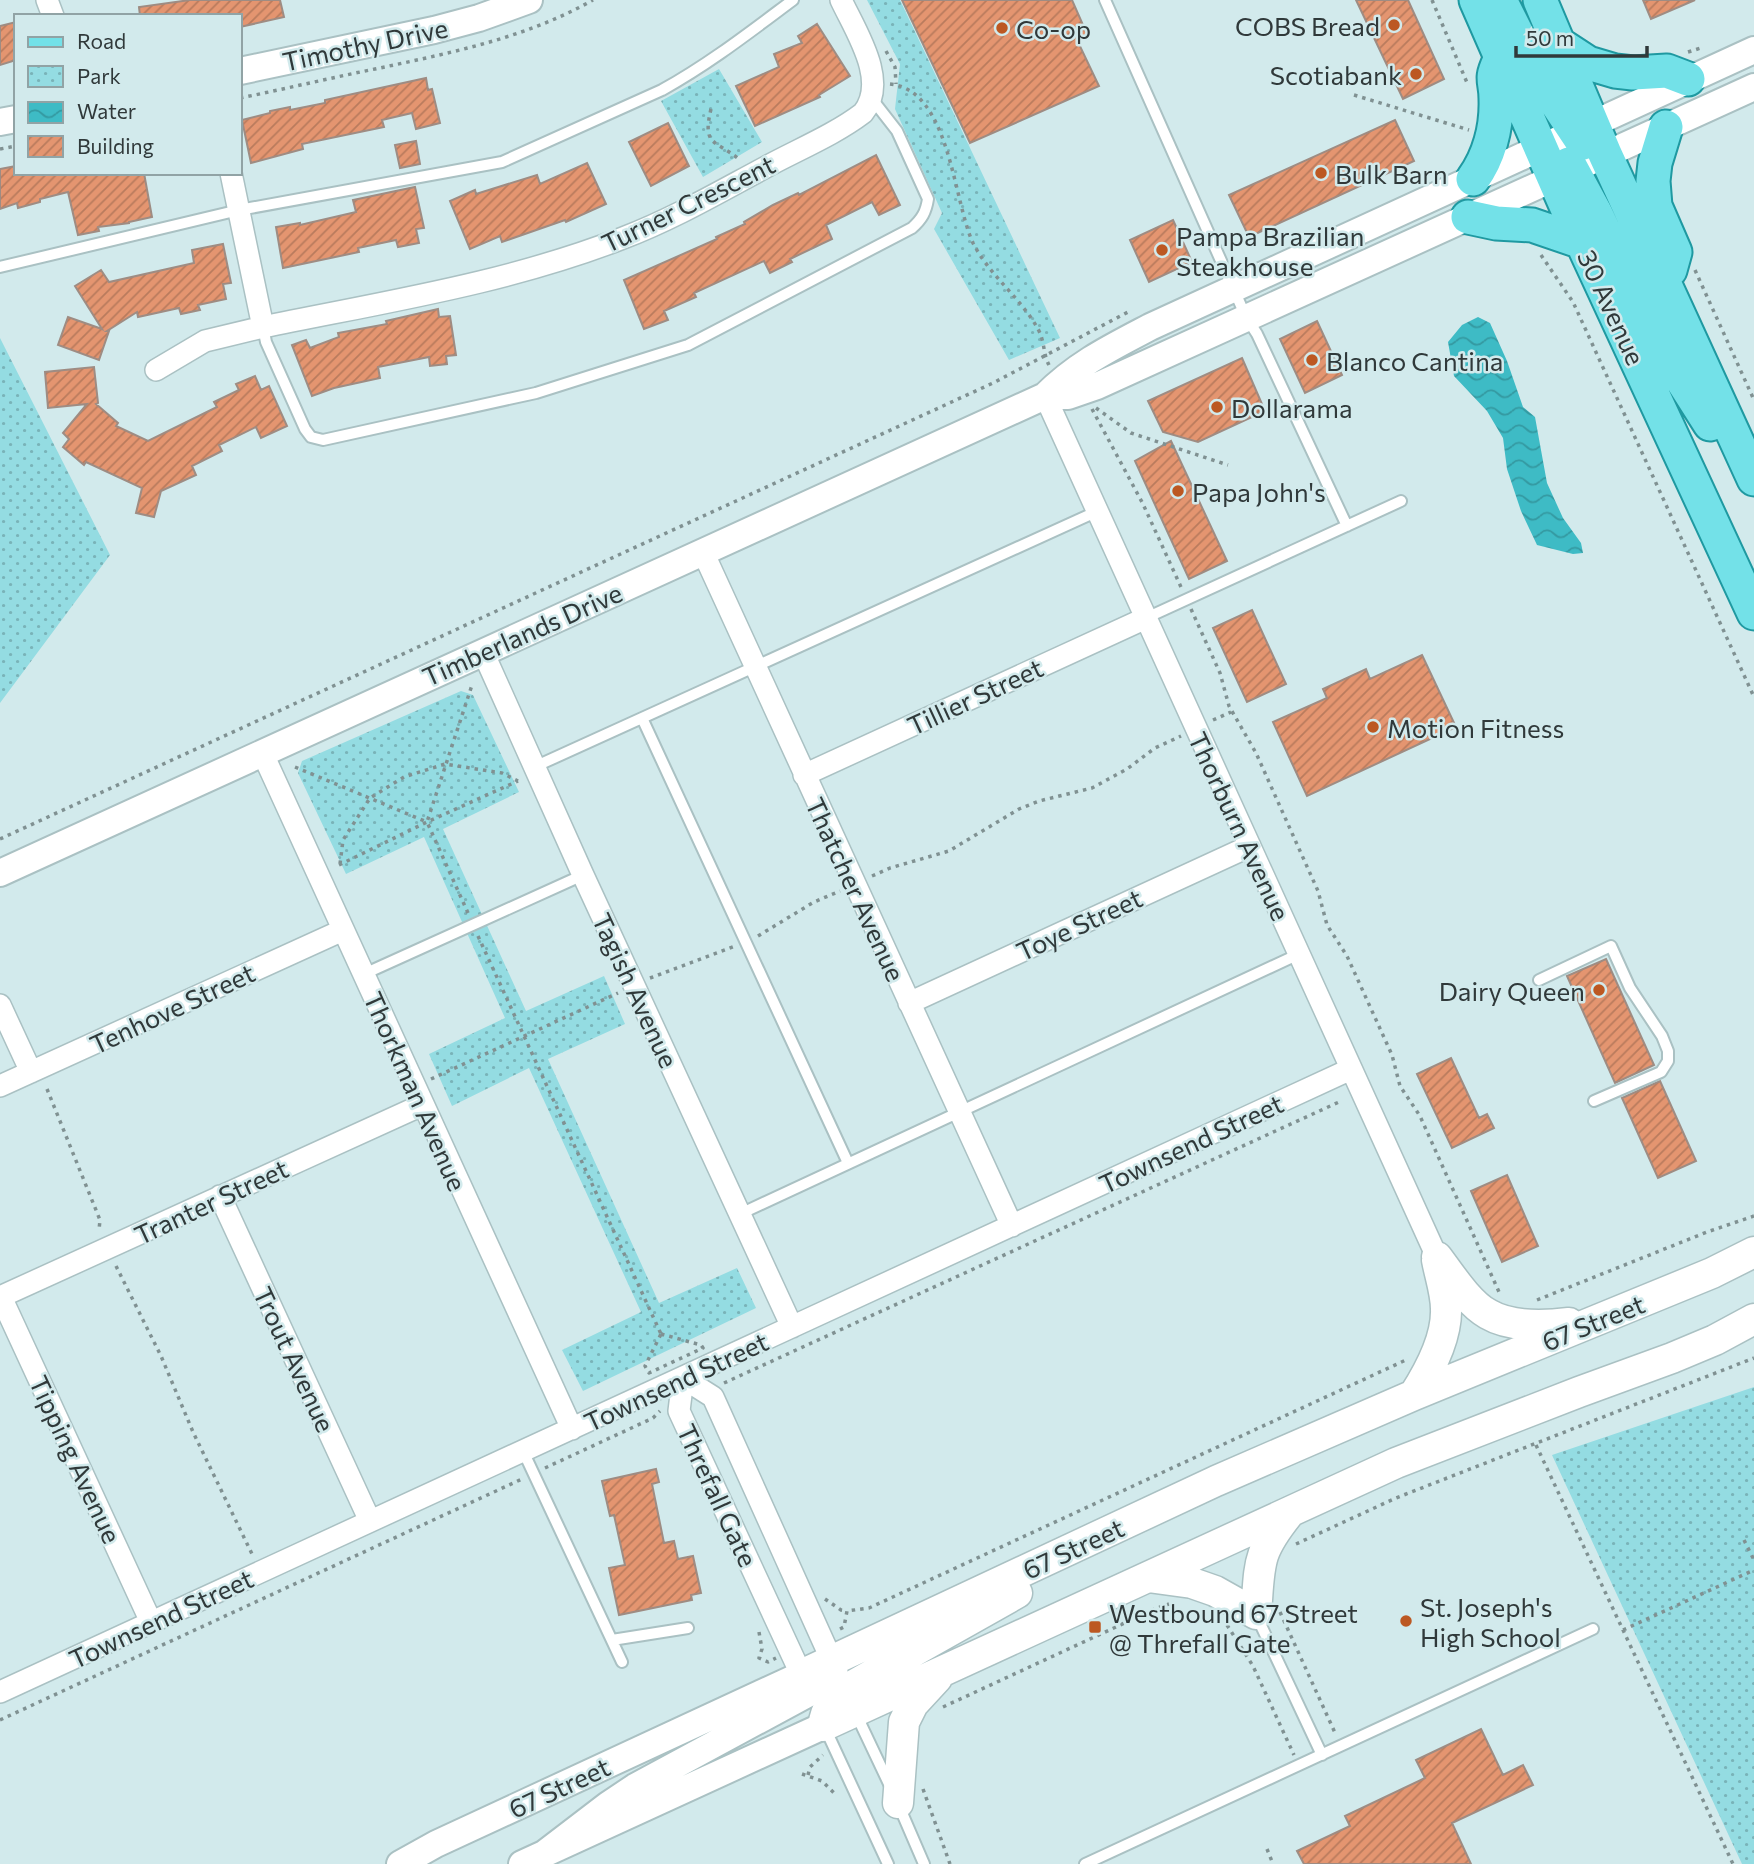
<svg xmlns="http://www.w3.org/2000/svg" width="1754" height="1864" viewBox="0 0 1754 1864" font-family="Commissioner,sans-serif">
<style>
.park{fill:url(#park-dots)}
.water{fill:url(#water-waves)}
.building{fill:url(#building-hatch);stroke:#9e8c83;stroke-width:2}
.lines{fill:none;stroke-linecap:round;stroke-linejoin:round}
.service-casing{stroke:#aac1c3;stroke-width:14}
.minor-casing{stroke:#aac1c3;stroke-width:24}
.tertiary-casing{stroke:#aac1c3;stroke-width:30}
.secondary-casing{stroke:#aac1c3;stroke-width:33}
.primary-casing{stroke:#1f99a1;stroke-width:37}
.path{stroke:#809192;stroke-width:3.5;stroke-dasharray:3.5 5;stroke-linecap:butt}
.service{stroke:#fff;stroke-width:10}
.minor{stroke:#fff;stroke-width:21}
.tertiary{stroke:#fff;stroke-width:26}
.secondary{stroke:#fff;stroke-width:30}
.primary{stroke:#73e1e8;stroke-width:33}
.poi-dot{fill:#bc5822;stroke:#d2eaec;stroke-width:2.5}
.labels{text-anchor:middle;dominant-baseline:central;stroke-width:5;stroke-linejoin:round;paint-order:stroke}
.poi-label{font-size:26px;fill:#30393a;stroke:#d2eaec;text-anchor:start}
.street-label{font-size:26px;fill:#30393a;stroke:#d2eaec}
</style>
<defs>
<pattern id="park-dots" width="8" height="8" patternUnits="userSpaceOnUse" patternTransform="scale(1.75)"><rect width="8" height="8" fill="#94dce2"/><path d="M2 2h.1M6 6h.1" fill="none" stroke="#79b3b8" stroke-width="1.8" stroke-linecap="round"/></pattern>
<pattern id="water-waves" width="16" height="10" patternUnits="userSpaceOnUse" patternTransform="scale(1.75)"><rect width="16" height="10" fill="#3ebbc5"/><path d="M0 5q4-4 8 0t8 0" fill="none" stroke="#3499a1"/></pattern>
<pattern id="building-hatch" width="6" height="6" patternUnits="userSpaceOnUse" patternTransform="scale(1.75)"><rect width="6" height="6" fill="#e49570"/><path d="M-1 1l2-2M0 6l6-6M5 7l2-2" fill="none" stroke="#b97b5d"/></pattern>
</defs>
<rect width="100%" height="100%" fill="#d2eaec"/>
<!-- park -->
<path class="park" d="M867 0H900L1060 338 1009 360 934 229 942 213 895 109 900 64Z
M719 69 762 142 703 177 661 101Z
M0 338 110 555 0 703Z
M461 691 473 695 519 792 443 829 526 1011 604 976 625 1024 548 1059 659 1303 737 1268 756 1308 583 1391 562 1350 641 1312 529 1068 452 1106 429 1054 505 1018 424 837 346 874 298 773 302 761Z
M1754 1387V1864H1742L1552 1455Z"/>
<!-- water -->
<path class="water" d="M1478 317 1490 323 1507 361 1523 407 1535 417 1547 483 1563 518 1581 543 1583 553 1573 554 1537 545 1521 511 1507 469 1503 438 1487 411 1454 376 1448 342 1462 325Z"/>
<!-- building -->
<path class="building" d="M190 0H280L284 17 240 27V16H140L139 7Z
M902 0H1072L1087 34 1077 40 1099 86 970 143Z
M1356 0H1408L1444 79 1403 99Z
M1643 0H1695L1651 19Z
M16 22V60L0 65V26Z
M817 24 850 76 819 95 820 97 755 126 736 86 779 67 774 54 802 43 798 36Z
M426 78 428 90 432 89 440 123 416 129 412 113 382 120 384 127 302 144 303 149 251 163 242 120 270 113V111L290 107V110L325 103V100Z
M1395 120 1414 161 1249 237 1229 195Z
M668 123 689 166 651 186 629 142Z
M416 141 420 164 400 168 395 145Z
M876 155 900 205 879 215 872 202 826 225 832 239 790 259 792 262 770 273 764 261 694 293 696 297 664 311 668 320 644 329 624 280 717 239 716 237 745 224 744 222 773 205 798 193 799 195Z
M587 163 606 204 566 222 565 220 502 242 500 236 470 249 450 201 475 190 476 194 537 175 540 184Z
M16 166V173H144L152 217 129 222V223L98 227 99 231 78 235 68 192 40 199V202L18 208 17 203 0 209V169Z
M415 187 424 228 416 229 419 243 398 247 396 240 358 248 359 252 283 268 276 227 300 223V225L356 212 353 200Z
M1173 220 1192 262 1149 282 1130 240Z
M223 244 231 283 223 284 226 299 198 305 200 310 181 314 179 308 138 317 137 312 107 331H109L99 360 58 345 68 317 102 329 75 286 101 270 109 282 194 263 192 250Z
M438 309 439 317 450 316 456 355 446 356 447 364 430 366 429 357 378 367 380 378 334 388 312 396 292 345 306 340 310 348 339 337 338 333 387 324 386 321Z
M1317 321 1342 375 1305 393 1280 339Z
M1242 358 1265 411 1198 442 1163 432 1148 401Z
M94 367 98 403 96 404 118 423 116 426 148 441 217 407 214 402 239 390 236 384 255 376 261 390 269 386 287 426 261 438 256 427 219 445 222 451 192 466 196 475 161 491 154 517 136 513 142 488 86 462 84 465 63 447 69 439 63 433 87 404 48 408 45 372Z
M1171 441 1227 561 1189 579 1135 461Z
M1252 610 1286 684 1247 702 1213 628Z
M1422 655 1456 727 1307 796 1273 722 1327 698 1323 689 1366 669 1370 679Z
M1606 959 1654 1065 1615 1083 1567 976Z
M1451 1058 1479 1118 1487 1114 1494 1128 1452 1148 1417 1074Z
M1660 1081 1696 1161 1658 1178 1622 1098Z
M1507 1175 1538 1246 1502 1262 1471 1191Z
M656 1469 659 1482 652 1484 664 1543 674 1541 678 1559 693 1556 701 1593 691 1595 692 1600 619 1615 609 1568 625 1565 614 1515 610 1516 602 1481Z
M1481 1729 1503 1775 1523 1765 1533 1785 1452 1823 1471 1864H1304L1297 1851 1350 1826 1345 1816 1425 1778 1416 1760Z"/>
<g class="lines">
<defs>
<path id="service" d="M1105 0 1246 317 1257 334 1347 526
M0 267 239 210 502 162 662 90C709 64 750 32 793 0
M263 327 266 342 305 429 311 437 323 440 536 393 688 345 912 228C922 219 926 212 928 199L897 131 872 99
M1146 618 1401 501
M642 718 848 1163
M534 767 1098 511
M364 974 583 875
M1539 980 1611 946 1630 988 1662 1036 1668 1051V1061L1661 1072 1594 1101
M740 1214 1299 954
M523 1451 622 1662
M1257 1617 1322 1755
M612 1640 688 1628
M856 1714 891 1788
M825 1728 888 1864
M899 1806 924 1864
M1085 1864 1593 1629"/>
<path id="minor" d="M47 0 53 16
M231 173 263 327C384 302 508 283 623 238 673 219 719 192 766 167 797 150 834 135 863 113 889 81 856 32 841 0
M156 370 205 341 263 327
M1045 396 1437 1257
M703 552 1012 1226
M483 652 583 875 792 1327
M262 752 572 1429
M804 775 1146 618
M909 1003 1250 846
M0 1005 31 1072
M0 1086 343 930
M220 1196 370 1521
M0 1297 422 1105
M1 1297 151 1622
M683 1378 713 1397 837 1672
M683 1378 679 1411 807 1687
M0 1692 1351 1069"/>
<path id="tertiary" d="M240 71 434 30 479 18 529 0
M0 122 16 119
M1045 396H1068L1097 386 1754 87
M0 873 1045 396C1077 364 1110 348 1150 327L1754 50
M544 1854 608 1805 635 1787 809 1693 828 1675 832 1660
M400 1864 436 1844 801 1675
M522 1864 823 1726"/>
<path id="secondary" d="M1437 1257C1450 1274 1468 1303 1488 1314 1510 1327 1544 1326 1569 1323
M1414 1395C1430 1370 1447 1338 1446 1309 1446 1293 1440 1276 1437 1260
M1148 1577 1192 1583 1215 1591 1256 1614C1260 1563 1256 1554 1290 1512
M801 1675 1216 1481 1414 1395 1712 1273 1754 1252
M823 1726 1396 1463 1579 1392 1672 1358 1715 1340 1754 1319
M823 1726C826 1709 831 1700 845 1690L1017 1593
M898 1803 904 1722 913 1704 937 1678"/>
<path id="primary" d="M1476 0 1582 242 1754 613
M1500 0 1536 72 1583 143
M1540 0 1605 154 1754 479
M1559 44 1588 63 1615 71 1633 73 1667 71 1688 79
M1666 127 1655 163 1653 181 1655 206 1675 252 1670 270
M1569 164 1595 212 1654 336 1710 424
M1473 179C1489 157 1497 128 1496 99 1496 80 1490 81 1499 62
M1468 217 1496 223 1532 225 1582 242"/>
</defs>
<!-- service casing -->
<use href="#service" class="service-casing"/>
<!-- minor casing -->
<use href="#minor" class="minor-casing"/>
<!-- tertiary casing -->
<use href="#tertiary" class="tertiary-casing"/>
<!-- secondary casing -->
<use href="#secondary" class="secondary-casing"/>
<!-- primary casing -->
<use href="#primary" class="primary-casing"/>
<!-- path -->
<path class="path" d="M1432 0 1468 85
M886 51 895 67 896 84
M1688 52 1704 47
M890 84C950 90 953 200 973 243 989 275 1021 298 1038 329 1045 342 1043 354 1049 365
M1354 95 1469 130
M240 98C285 89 330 78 375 69 450 53 526 38 593 0
M711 109C702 147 715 139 740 160
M0 149 16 146
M1541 255 1573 302 1754 697
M1695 270 1754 400
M1096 408 1131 433 1228 465
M1092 409 1143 504 1181 587
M1191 609 1220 673 1229 706 1256 753 1318 891 1327 925 1347 956 1392 1055 1400 1086 1420 1116 1499 1292
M1213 720 1231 712
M295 767 427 822
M0 839 993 383 1128 312
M340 864 343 840 370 798 404 777 445 764 502 773 518 781
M339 865 427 822 518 781
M872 876 890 868 949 851 1019 809 1039 801 1092 788 1127 769 1155 748 1181 736
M468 913 427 822 472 685
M478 936 661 1334
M758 936 814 902 840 891
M650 978 735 946
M431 1079 618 993
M47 1089 100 1220 99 1230
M116 1266 161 1356 193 1432 253 1556
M1537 1300 1707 1232 1754 1216
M661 1334 701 1345 703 1348 649 1373 645 1366Z
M724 1383 1339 1102
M1536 1445 1733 1864
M545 1468 653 1418 660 1411
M1744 1540 1754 1560
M1296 1544 1396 1498 1754 1358
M825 1599 841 1610 847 1611
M1280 1612 1336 1735
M1227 1625 1253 1666 1294 1755
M840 1629 844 1627 847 1611 869 1608 1408 1359
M1623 1630 1754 1570
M759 1632 762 1649 759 1658 768 1662 776 1658
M943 1707 1157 1608 1169 1604
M0 1720 522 1479
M802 1774 822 1781 837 1796
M808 1775 810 1767 823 1755
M923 1789 950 1864
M1267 1849 1273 1864"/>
<!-- service -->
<use href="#service" class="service"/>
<!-- minor -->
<use href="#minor" class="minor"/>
<!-- tertiary -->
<use href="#tertiary" class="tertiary"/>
<!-- secondary -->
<use href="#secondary" class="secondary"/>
<!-- primary -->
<use href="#primary" class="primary"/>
</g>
<!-- markers -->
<g class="poi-dot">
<circle cx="1394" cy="25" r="7"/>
<circle cx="1002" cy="28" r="7"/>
<circle cx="1416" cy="74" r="7"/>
<circle cx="1321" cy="173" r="7"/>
<circle cx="1162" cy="250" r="7"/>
<circle cx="1312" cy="360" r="7"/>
<circle cx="1217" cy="407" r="7"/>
<circle cx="1178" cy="491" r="7"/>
<circle cx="1373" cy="727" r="7"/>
<circle cx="1599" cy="990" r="7"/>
<circle cx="1406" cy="1621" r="7"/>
<rect x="1088" y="1620" width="14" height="14" rx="3.5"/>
</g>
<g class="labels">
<!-- poi labels -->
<g class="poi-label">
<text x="1380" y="25" text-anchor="end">COBS Bread</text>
<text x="1016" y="28">Co-op</text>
<text x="1402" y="74" text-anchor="end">Scotiabank</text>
<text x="1335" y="173">Bulk Barn</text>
<text x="1176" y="235">Pampa Brazilian<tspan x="1176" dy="30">Steakhouse</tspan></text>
<text x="1326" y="360">Blanco Cantina</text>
<text x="1231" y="407">Dollarama</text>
<text x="1192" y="491">Papa John's</text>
<text x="1387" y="727">Motion Fitness</text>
<text x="1585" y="990" text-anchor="end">Dairy Queen</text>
<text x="1420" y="1606">St. Joseph's<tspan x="1420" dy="30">High School</tspan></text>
<text x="1109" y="1612">Westbound 67 Street<tspan x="1109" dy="30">@ Threfall Gate</tspan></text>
</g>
<!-- street labels -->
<g class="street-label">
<text transform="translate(365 44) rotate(-12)">Timothy Drive</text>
<text transform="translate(688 203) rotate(-26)">Turner Crescent</text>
<text transform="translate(1612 307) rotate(65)">30 Avenue</text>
<text transform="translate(522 634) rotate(-24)">Timberlands Drive</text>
<text transform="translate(975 696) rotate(-25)">Tillier Street</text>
<text transform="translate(1240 826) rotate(65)">Thorburn Avenue</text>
<text transform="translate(856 889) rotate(65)">Thatcher Avenue</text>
<text transform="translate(1079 924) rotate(-25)">Toye Street</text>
<text transform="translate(636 990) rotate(65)">Tagish Avenue</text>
<text transform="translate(172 1008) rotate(-25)">Tenhove Street</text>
<text transform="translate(416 1091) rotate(66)">Thorkman Avenue</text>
<text transform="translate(1191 1143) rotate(-25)">Townsend Street</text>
<text transform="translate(211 1201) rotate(-25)">Tranter Street</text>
<text transform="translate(1593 1322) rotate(-22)">67 Street</text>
<text transform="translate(295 1359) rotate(65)">Trout Avenue</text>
<text transform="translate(676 1381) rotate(-25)">Townsend Street</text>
<text transform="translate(76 1459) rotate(65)">Tipping Avenue</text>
<text transform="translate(718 1495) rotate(65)">Threfall Gate</text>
<text transform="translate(1073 1548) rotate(-25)">67 Street</text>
<text transform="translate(161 1618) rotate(-25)">Townsend Street</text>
<text transform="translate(559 1787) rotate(-25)">67 Street</text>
</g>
</g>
<!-- legend -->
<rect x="14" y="14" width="228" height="161" fill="#d2eaec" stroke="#91a3a5" stroke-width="2"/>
<rect x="28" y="37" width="35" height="10" fill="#73e1e8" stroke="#91a3a5" stroke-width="2"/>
<text x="77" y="49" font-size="21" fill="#30393a">Road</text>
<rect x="28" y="66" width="35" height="21" fill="url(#park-dots)" stroke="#91a3a5" stroke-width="2"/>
<text x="77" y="84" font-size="21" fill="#30393a">Park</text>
<rect x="28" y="102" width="35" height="21" fill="url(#water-waves)" stroke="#91a3a5" stroke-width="2"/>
<text x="77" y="119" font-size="21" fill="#30393a">Water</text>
<rect x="28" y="136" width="35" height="21" fill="url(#building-hatch)" stroke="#91a3a5" stroke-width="2"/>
<text x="77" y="154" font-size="21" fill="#30393a">Building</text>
<!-- scale -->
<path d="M1516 46v10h131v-10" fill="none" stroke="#30393a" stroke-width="3.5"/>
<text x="1526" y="46" font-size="21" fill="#30393a" stroke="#d2eaec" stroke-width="5" paint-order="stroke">50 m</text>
</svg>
